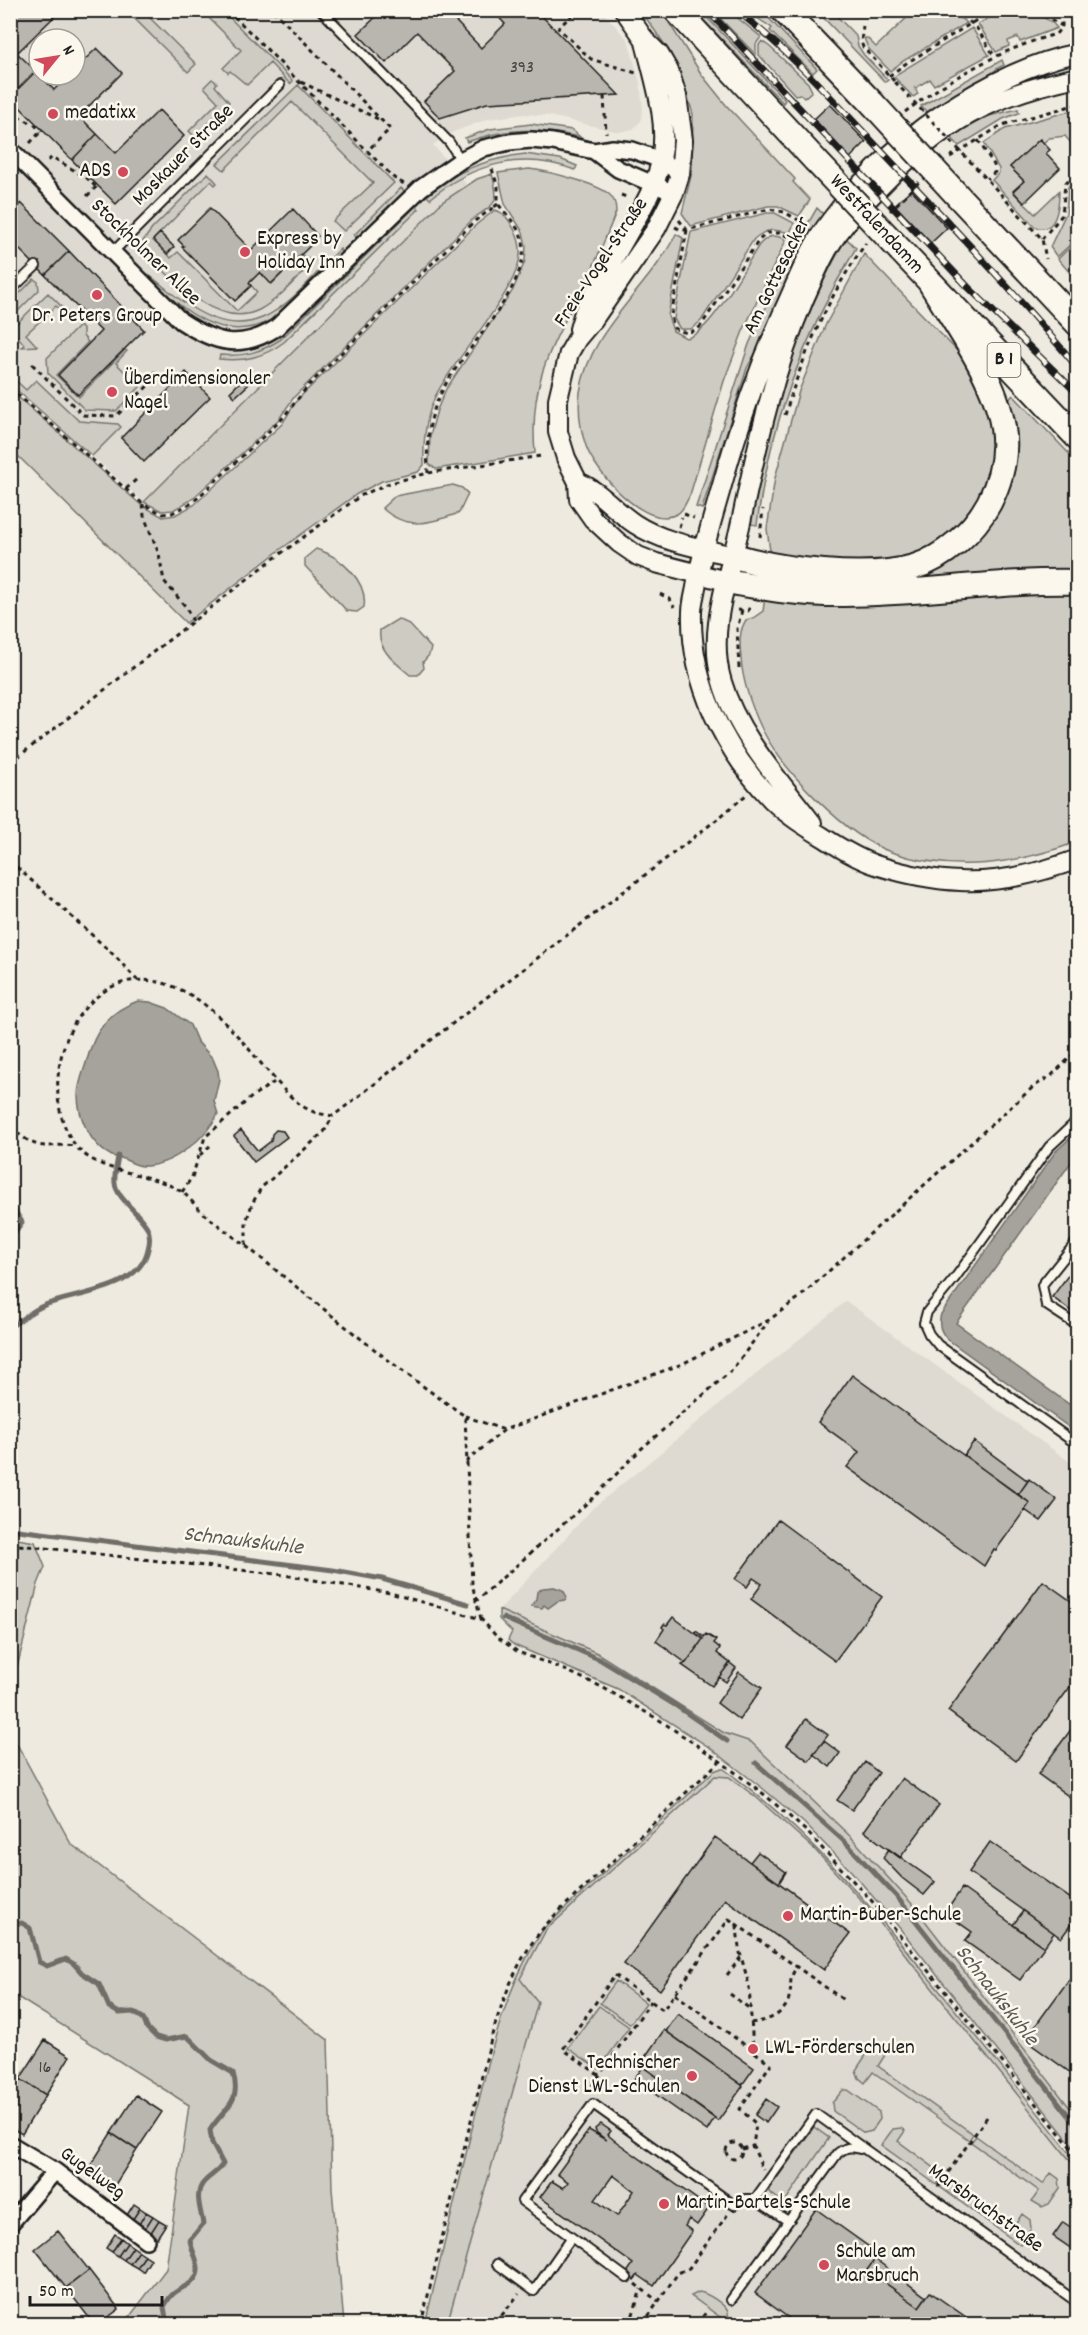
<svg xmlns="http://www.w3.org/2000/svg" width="1088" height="2335" viewBox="0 0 1088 2335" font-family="Dekko,sans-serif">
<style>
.built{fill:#dedad1;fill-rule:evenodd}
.green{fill:#ceccc2;stroke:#75746f;stroke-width:1.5}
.water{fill:#a6a39d;stroke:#6f6d69;stroke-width:1.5}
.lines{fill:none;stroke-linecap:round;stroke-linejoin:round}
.stream{stroke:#6f6d69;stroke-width:5}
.building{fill:#b9b6af;stroke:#1c1c1c;stroke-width:1.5;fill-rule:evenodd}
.service-casing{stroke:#1c1c1c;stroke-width:12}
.minor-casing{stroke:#1c1c1c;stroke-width:20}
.tertiary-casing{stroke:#1c1c1c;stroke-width:22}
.trunk-casing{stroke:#1c1c1c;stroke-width:28}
.path{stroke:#1c1c1c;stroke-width:3;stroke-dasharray:4.5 4.5;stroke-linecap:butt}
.service{stroke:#fbf7ec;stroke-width:8}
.minor{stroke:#fbf7ec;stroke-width:15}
.tertiary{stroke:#fbf7ec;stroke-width:18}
.trunk{stroke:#fbf7ec;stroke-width:24}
.rail-casing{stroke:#1c1c1c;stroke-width:7}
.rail{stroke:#fbf7ec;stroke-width:4.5;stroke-dasharray:14;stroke-linecap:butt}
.trunk-bridge-casing{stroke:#1c1c1c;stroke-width:28;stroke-linecap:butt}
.path-bridge{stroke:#1c1c1c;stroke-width:3;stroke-dasharray:4.5 4.5;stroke-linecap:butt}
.trunk-bridge{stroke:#fbf7ec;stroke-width:24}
.poi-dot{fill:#d1495b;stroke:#fbf7ec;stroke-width:2}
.labels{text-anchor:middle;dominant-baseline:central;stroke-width:5;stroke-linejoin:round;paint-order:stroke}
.number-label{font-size:18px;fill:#434241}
.shield{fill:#fbf7ec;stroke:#5f5e5a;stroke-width:1.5}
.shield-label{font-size:20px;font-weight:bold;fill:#1c1c1c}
.poi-label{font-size:21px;fill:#1c1c1c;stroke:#fbf7ec;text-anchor:start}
.street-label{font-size:21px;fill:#1c1c1c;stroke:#fbf7ec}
.water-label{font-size:22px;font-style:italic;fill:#5a5956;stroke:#fbf7ec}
</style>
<rect width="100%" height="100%" fill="#eeeadf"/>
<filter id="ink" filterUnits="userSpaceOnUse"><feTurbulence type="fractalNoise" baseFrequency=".0167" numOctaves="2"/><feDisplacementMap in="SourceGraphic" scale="12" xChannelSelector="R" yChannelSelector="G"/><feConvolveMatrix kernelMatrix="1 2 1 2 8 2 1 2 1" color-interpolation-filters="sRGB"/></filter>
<g filter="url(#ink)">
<!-- built -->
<path class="built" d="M601 10 628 40 640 83 643 109 641 121 633 129 619 132 550 116 524 114 488 119 453 132 433 145 467 185 442 202 144 502 11 385V11ZM39 39H75V75H39Z
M846 1301 1077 1467V2117L912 1904 852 1838 751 1742 724 1733 597 1653 499 1610 593 1508Z
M715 1776 729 1777 757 1798 815 1850 868 1908 1077 2169V2306L1066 2322 1069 2324H447L538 2002 520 1979 546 1930Z"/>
<!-- green -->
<path class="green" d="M127 11H143L196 64 188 72Z
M202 11H223L293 81 290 84 270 63 247 85 230 71 228 73 223 68 241 50Z
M641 11H659L666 18 702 75 726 105 795 179 793 182 810 200 799 216 778 206H768L691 226 682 213 692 172 693 114 682 78 670 52Z
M695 11H701L785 100 783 103Z
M713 11H729L761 37 756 44V55Z
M747 11H762L817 69 813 73 770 31 772 28Z
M817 11H832L856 36 858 46 864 55 888 80 885 82Z
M914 11H949L967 23 903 61 890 71 868 48 864 38H867L876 47Z
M1007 11C1021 11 1049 15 1057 28L1020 42 1018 37 1008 41 1009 46 996 52 978 24 996 14Z
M972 28 989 55 934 85 930 79 915 88 918 94 913 97 894 77 900 72Z
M762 41 770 47 808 83 812 91 804 98 800 94 795 95 759 55V45Z
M1002 60 1004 65 998 68 969 92 930 115 921 106Z
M212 79 217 83 215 86 229 102 195 137 189 131 218 102 204 87Z
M298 85 394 183 344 231 333 221 373 183 292 102 224 170 217 164Z
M1018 109 1019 113 1003 119 959 146 950 136 989 116Z
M1077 109V150L1065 136 1049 138 1043 143 1040 139 1010 167 1024 181 1013 192 1035 214 1059 191C1059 205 1057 235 1035 227L992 180 999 173V169L984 143 1005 129Z
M531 124 572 130 580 137C537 128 509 127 467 142L465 138 490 129Z
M525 154 560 159 577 166 575 170C523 151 472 163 430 199L427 196C456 170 486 159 525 154Z
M529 169C547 171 597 183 610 195 615 199 616 206 616 212 608 232 600 252 591 271 557 339 528 373 535 453L436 469 429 464 430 436 437 410 446 389 513 290 525 261 526 246 523 232 505 204 498 173Z
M208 173 217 183 215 185 211 181 154 239 171 258 178 252 237 311 257 292 249 283 260 272 272 284 301 255 314 261C297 278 281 298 259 310 217 331 170 277 143 250V241L152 229Z
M492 174C500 203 497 202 474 218L294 397 279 419 191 500 173 510 162 511 144 502 442 202 477 179Z
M1077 175V238L1057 257 1050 247 1066 213 1068 187Z
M401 188 405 192 358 239 354 235Z
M416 206 419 209 284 342C264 357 244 362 219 359L220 355C244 357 261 352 281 339Z
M817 208 827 218 773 321 747 368 702 509 696 507 749 344 792 251Z
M495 210C504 212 510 221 514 229 518 237 521 246 520 255 517 293 453 359 435 397 425 419 423 442 424 465L418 472 382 481 357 494 281 549 186 623 11 449V391L141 505 163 517 175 515 194 505 282 424 297 400 477 224Z
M767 213H775L794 223 790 233C774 229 767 228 754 239L701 321 691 329H680L674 319 675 311 691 232Z
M676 234 683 238 668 316 673 331 686 338C710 335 745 266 759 245 767 236 775 233 786 240L743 331 724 381 690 495C686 502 684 510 677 514 646 531 595 472 586 446 580 429 578 410 580 392 590 328 648 290 676 234Z
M846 238 856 248C805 333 769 426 757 525L751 524C767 425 796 326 846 238Z
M1077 240V281L1058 259Z
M340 249 342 255C321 275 302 299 278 315 227 351 179 309 144 272 160 282 172 295 188 305 258 353 293 296 340 249Z
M864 254 962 356 981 383 996 448 983 499 954 536 914 557 885 563 771 558 767 529 775 478 799 391 826 324Z
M34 279 38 282 39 290 11 318V302Z
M48 293 69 314 67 316 56 306 26 334 37 346 22 347 24 344 11 329Z
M79 326 83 329V336L88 342 56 375 79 397 125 350 127 351 116 363 140 387 116 411 85 410 48 373 47 358Z
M10 375 26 390 36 380 79 421 118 424 121 427 92 456 11 385Z
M1013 395 1077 462V575L855 581 981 527 1005 403Z
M453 485 462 488 468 494 459 513C431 523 407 531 382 508L395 496Z
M316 549C340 556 368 581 364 607L357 612 347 611 305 566V558Z
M1077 588V842C1016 864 955 874 891 852 847 837 783 771 762 729 752 708 743 683 741 659 740 646 738 632 746 620L753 618 763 611 765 597Z
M398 619 409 624 431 648 429 655 423 662 424 668 418 675H410C396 663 377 650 380 630Z
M11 1538 35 1542 45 1567 38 1584 11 1691Z
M499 1610 597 1653 724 1733 751 1742 852 1838 912 1904 1077 2117V2151L898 1926 852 1872 804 1823 761 1787 709 1747 618 1689 514 1645 508 1640 512 1632 499 1619Z
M11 1733 71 1844 328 2040 332 2189 344 2324H124L166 2269 189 2105 11 1993Z
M719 1769H724C808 1830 869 1904 934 1984 982 2043 1030 2102 1077 2162V2169L868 1908 815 1850 757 1798 729 1777 715 1776 546 1930 520 1979 538 2002 447 2324H425C440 2261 455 2197 471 2133 489 2060 502 1992 544 1928L714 1771Z
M616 1981 646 2003 630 2024 600 2003Z
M599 2006 629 2027 599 2069 568 2048Z
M873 2049 878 2050 885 2055 878 2066 973 2134 969 2140 873 2072 865 2083 859 2078 856 2070 868 2052Z
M843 2090H848L879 2112 880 2119 872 2131 864 2133 833 2111 832 2103Z
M814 2127 829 2138 784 2203 769 2192V2189Z
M901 2128 905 2131 898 2141 944 2175 937 2185 881 2145 893 2129Z
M976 2136 1043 2184 1051 2173 1059 2179 1060 2188 1049 2204 1042 2207 1032 2201 1039 2191 971 2142Z
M947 2177 1015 2225 1022 2214 1030 2220 1031 2229 1020 2245 940 2187Z
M699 2292C707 2293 725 2304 728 2312 729 2315 728 2318 727 2322L691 2296Z"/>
<!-- water -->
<path class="water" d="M138 1001 150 1002 167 1008 190 1025 197 1041 213 1059 218 1071 219 1079 214 1101 218 1114C206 1138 174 1164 147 1166 136 1167 130 1161 121 1158 118 1157 115 1157 112 1156 91 1146 78 1118 78 1095 78 1084 84 1070 87 1060 95 1030 109 1011 138 1001Z
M1077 1132V1154L956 1323 1077 1410V1433L947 1339C940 1331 938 1324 941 1314L1056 1151Z
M554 1587 563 1590 567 1597 565 1600 558 1601 548 1608 544 1605 542 1608 531 1606 536 1599 537 1592 543 1588Z"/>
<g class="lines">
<!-- stream -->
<path class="stream" d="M10 1203 22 1222 10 1239
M10 1327C22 1320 32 1310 45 1305 78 1292 139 1291 148 1249 150 1242 150 1233 147 1227 139 1213 116 1197 115 1183 114 1174 117 1164 118 1156
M10 1529 333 1570 382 1579 468 1604
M503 1618 601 1660 675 1705 727 1741
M756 1763 846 1843 897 1897 1078 2127
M10 1924 22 1923 30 1928 39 1962 47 1966 66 1959 74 1964 82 1973 99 1984 109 2007 119 2013 133 2012 143 2018 147 2028 156 2037 166 2040 187 2036 211 2060 233 2073C242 2103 224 2108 210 2130L212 2143 223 2164C217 2173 212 2174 205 2181 193 2192 201 2210 203 2224L190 2240C191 2249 198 2260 198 2268 199 2284 181 2286 172 2295 169 2298 166 2303 164 2307L167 2324"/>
</g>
<!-- building -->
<path class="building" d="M10 10 60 11 17 53 36 71 10 97Z
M383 10H445L481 48 505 24 492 10H536L619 95 487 103 440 118 424 101 455 71 417 32 386 63 358 34Z
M97 48 122 73 79 116 97 134 72 160 10 97 36 71 54 90 69 75H75V69Z
M830 104 866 142 850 158 814 119Z
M159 110 184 136 116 204 72 160 97 134 116 153Z
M1040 139 1050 150 1046 153 1060 168 1024 203 1013 191 1024 181 1010 167Z
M911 189 947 228 931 243 895 205Z
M10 198 17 207 21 203 69 251 45 275 10 240Z
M210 208 251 250 293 209 318 236 312 240 314 242 271 284 260 272 249 283 251 286 235 301 182 247 184 246 178 240Z
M160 233 174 247 167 254 153 240Z
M69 251 144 330 78 395 58 375 101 331 45 275Z
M186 372 210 397 144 462 121 438Z
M242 380 248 385 235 397 230 392Z
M241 1130 258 1151 271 1141 272 1134 276 1130 283 1131 287 1137 254 1162 234 1136Z
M1078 1262V1316L1052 1297Z
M852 1375 1030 1503 996 1550 994 1549 984 1566 847 1467 859 1452 818 1422Z
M974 1441 1028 1481 1018 1495 964 1455Z
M1029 1479 1057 1500 1041 1521 1025 1510 1030 1503 1018 1495Z
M778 1520 882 1597 835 1661 751 1599 762 1584 753 1578 747 1587 735 1579Z
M1043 1581 1078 1606V1676L1016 1761 948 1711Z
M673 1617 703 1639 686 1663 656 1641 664 1629 662 1627 664 1624 667 1625Z
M696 1631 704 1637 706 1634 716 1640 714 1643 720 1648 717 1653 730 1663 712 1686 682 1665 686 1663 703 1639 695 1633Z
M730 1663 736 1668 726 1682 719 1677Z
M739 1672 762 1688 739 1720 717 1703Z
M806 1719 828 1735 809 1761 787 1745Z
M1078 1720V1803L1038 1774Z
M824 1741 840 1753 830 1767 813 1754Z
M865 1762 879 1773 852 1810 837 1800Z
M902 1778 939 1805 900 1858 864 1831Z
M715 1837 850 1934 824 1970 725 1899 660 1990 624 1964Z
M990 1842 1078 1904V1915L1061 1938 969 1872Z
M889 1849 935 1882 924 1895 902 1878 883 1858Z
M758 1852 786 1872 779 1883 750 1862Z
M962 1888 1044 1947 1020 1980 965 1941 972 1932 945 1913Z
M1023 1911 1054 1933 1044 1947 1013 1925Z
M1078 1967V2065L1071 2073 1025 2040Z
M678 2014 754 2068 742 2085 666 2031Z
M664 2030 743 2086 718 2121 640 2064Z
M45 2040 70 2056 46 2095 20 2079Z
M643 2067 715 2118 707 2131 634 2079Z
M20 2079 46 2095 22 2134 10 2127V2094Z
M136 2095 162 2112 137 2150 111 2133Z
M766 2099 777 2107 766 2123 755 2115Z
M601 2124 611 2131 608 2135 614 2140 709 2208 697 2225 689 2219 685 2226 692 2231 654 2286 638 2275 634 2280 626 2274 633 2264 540 2197 552 2181 563 2188 568 2182 557 2174 589 2130 606 2140 596 2132 595 2129ZM613 2175 634 2191 617 2216 595 2200Z
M111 2133 137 2150 113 2188 87 2171Z
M134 2204 140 2208 131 2222 125 2218Z
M140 2208 146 2212 138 2226 131 2222Z
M816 2209 879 2254 867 2270 919 2307 930 2292 976 2324H798L790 2319 755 2293Z
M146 2212 153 2216 144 2230 138 2226Z
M153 2216 159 2220 150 2234 144 2230Z
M159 2220 166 2224 157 2238 150 2234Z
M1063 2222 1078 2232V2253L1053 2236Z
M58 2231 89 2270 66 2288 35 2249Z
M115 2234 121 2238 112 2252 106 2248Z
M121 2238 127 2243 118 2256 112 2252Z
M127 2243 133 2247 124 2260 118 2256Z
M133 2247 139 2251 130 2264 124 2260Z
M139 2251 145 2255 137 2268 130 2264Z
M145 2255 151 2259 143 2272 137 2268Z
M875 2259 926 2297 919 2307 867 2270Z
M89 2270 119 2309 99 2324H94L66 2288Z"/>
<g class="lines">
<defs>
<path id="service" d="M321 10 449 142 461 160
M112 253 280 85
M10 291 36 266
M1078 1120 1049 1147 955 1278 927 1312 924 1323 929 1334 938 1345 1078 1445
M1078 1240 1042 1285 1046 1305 1078 1326
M788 2221 755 2199 816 2114 1078 2303
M497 2264 534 2291 571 2238
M627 2278 522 2201 593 2104 734 2205 745 2199H755
M731 2300 838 2153C846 2147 851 2146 860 2149
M10 2320 14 2324"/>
<path id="minor" d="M10 149 181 321C215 343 240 351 276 328L421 188 461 160 484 148 509 142 531 140 553 142 594 151 613 148 632 150 661 160 680 174
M594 151 618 169 674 193
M10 2144 55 2171 146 2240
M10 2224 55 2171"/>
<path id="tertiary" d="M624 10 645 40 659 54 669 71 677 96 683 140 680 174 674 193 656 229 593 320 577 339 569 353 558 399V432L566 458 578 482 579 499 593 519 619 543 638 556 656 563 726 581
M1078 53C1036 61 997 80 961 102 910 133 867 172 831 220 810 247 798 279 784 310 761 363 742 415 726 471 716 507 704 544 697 581 696 591 692 602 692 612 690 682 724 750 772 800 787 815 805 826 823 837 840 848 859 860 879 866 905 874 933 880 960 881 1001 883 1039 873 1078 859
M579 329 584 312C598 286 612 261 627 235 640 212 656 187 661 160 669 122 654 79 645 42
M578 482C600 491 615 511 635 524 664 543 701 548 734 556
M812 823C780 781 737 734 722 682 706 630 730 573 741 522 757 445 774 369 805 297 815 275 825 250 840 231 852 215 867 200 881 186 943 122 990 95 1078 77"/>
<path id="trunk" d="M676 10 815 160
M783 10 873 104
M958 196 1078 324
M901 251 1078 438
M734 556C781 570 866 581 914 567 944 558 974 531 989 503 1001 480 1007 454 1003 428 996 379 956 325 930 282
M726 581C765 588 805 595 844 594 922 594 1000 580 1078 582"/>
</defs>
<!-- service casing -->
<use href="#service" class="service-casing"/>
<!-- minor casing -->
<use href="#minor" class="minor-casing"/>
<!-- tertiary casing -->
<use href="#tertiary" class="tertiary-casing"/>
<!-- trunk casing -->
<use href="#trunk" class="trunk-casing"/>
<!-- path -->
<path class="path" d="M228 10 394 178 404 184
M273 10 390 129 367 151
M955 10 976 27 995 57
M1036 10 1062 26
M573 14 558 28 591 59 636 73
M1076 21H1078
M863 26 861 42 863 47 895 82
M889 76 905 64 993 10
M301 82 378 119
M604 96 606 133
M10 112 35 125 41 132
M905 112C950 78 1002 49 1056 34L1062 26V10
M978 140 994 165 995 172 987 179
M30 143 43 129
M950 157 1002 125 1078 104
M48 161 52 157 87 178 96 187
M492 169 498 187V204L494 207
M982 174 1042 239 1046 259
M621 195 629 198
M87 196 98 185
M890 211 919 182
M679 220 687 230
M675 227 682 230H687L769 209 784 212 802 222
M687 230 671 316 674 328C685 334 689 334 700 327L759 240 767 233H781L792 239
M1042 239 1062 215 1065 184 1078 168
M32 364 83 415 116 416 151 383 155 371
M10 388 143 504 163 514 172 513 192 503 281 420 308 386 476 220 493 208
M785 415C803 354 829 295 866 243
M428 473C426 442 428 417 443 389 463 350 530 287 523 242 520 228 507 215 498 204
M126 489 139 477
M143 504 144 516 159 554 164 581 186 607 193 621
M684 514 694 518
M679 527 682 517
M760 537 763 509
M660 594 670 599 674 607
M738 610 748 611 750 606
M739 668 737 629 742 610
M10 763 272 560 360 496 387 484 428 473 541 456
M10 861 114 955 137 980
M10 1127C20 1135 32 1146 45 1146 56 1146 64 1144 75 1146
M200 1155 211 1145
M182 1192 192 1177 205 1137 254 1095 276 1081
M246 1245V1222L252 1204 261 1188 324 1132 333 1116
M465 1416 504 1430
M466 1462 504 1430 682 1364 769 1320 800 1297 1033 1087 1052 1075 1078 1050
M10 1544 284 1575 390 1593 481 1619 496 1636 518 1652 565 1670 602 1687 661 1721 720 1761 765 1795 806 1831 871 1900 1078 2156
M475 1602 594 1497 641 1449 731 1371 768 1322
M481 1619 472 1584 465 1416C389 1364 318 1304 246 1246 230 1234 213 1222 198 1208 193 1203 188 1196 182 1192 150 1170 100 1176 76 1146 46 1108 55 1040 87 1006 107 985 128 976 158 982 207 992 241 1041 272 1076 284 1090 296 1105 314 1112 320 1114 327 1115 333 1116L720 817 746 795
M737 1925 739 1949 749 1985 753 2050
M727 1975 741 1957
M675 1994 771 2064 740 2109 756 2124 753 2146 763 2170
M730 1994 750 2009
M751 2023C767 2021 785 2015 789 1998 793 1984 787 1980 797 1967
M599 2075 563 2049 615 1975 663 2010 729 1919 845 2001
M587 2093 651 2001
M726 2151a8 8 0 1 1 16 0a8 8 0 1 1-16 0Z
M742 2149 753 2146
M938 2187 987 2117
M635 2284 658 2301
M421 2324 492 2035C506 1989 522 1948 556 1914L720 1761
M498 2324 502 2315 519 2294
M630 2324 641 2289
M643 2324 678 2273 689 2268 728 2214
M697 2324 707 2311"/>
<!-- service -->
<use href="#service" class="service"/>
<!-- minor -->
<use href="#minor" class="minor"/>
<!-- tertiary -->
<use href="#tertiary" class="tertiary"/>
<!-- trunk -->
<use href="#trunk" class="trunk"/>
<defs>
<path id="rail" d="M707 10 968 287 1078 394
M736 10C791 52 837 104 884 154 950 224 1016 294 1078 368"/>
</defs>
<!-- rail casing -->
<use href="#rail" class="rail-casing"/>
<!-- rail -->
<use href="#rail" class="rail"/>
<defs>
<path id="trunk-bridge" d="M873 104 958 196
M815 160 901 251"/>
</defs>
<!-- trunk-bridge casing -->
<use href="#trunk-bridge" class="trunk-bridge-casing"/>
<!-- path-bridge -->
<path class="path-bridge" d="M895 82 982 174"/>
<!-- trunk-bridge -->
<use href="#trunk-bridge" class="trunk-bridge"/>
</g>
</g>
<!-- markers -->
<g class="poi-dot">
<circle cx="53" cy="114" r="6"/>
<circle cx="123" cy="172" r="6"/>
<circle cx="245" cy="252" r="6"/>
<circle cx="97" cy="295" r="6"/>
<circle cx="112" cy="392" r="6"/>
<circle cx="788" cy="1916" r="6"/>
<circle cx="753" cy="2049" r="6"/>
<circle cx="692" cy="2076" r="6"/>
<circle cx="664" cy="2204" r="6"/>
<circle cx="824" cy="2265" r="6"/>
</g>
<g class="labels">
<!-- number labels -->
<g class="number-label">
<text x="522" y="68">393</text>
<text x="45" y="2068">16</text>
</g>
<!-- shield labels -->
<rect class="shield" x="987.5" y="343" width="33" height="34" rx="4.5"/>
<g class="shield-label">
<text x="1004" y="360">B 1</text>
</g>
<!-- poi labels -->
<g class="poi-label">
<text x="65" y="114">medatixx</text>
<text x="111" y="172" text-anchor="end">ADS</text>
<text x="257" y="240">Express by<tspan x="257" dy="24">Holiday Inn</tspan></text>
<text x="97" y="317" text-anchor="middle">Dr. Peters Group</text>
<text x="124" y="380">Überdimensionaler<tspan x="124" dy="24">Nagel</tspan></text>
<text x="800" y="1916">Martin-Buber-Schule</text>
<text x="765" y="2049">LWL-Förderschulen</text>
<text x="680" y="2064" text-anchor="end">Technischer<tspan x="680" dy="24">Dienst LWL-Schulen</tspan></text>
<text x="676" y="2204">Martin-Bartels-Schule</text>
<text x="836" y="2253">Schule am<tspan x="836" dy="24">Marsbruch</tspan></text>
</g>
<!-- street labels -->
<g class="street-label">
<text transform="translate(184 156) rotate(-45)">Moskauer Straße</text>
<text transform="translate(876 225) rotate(47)">Westfalendamm</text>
<text transform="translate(145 253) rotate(44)">Stockholmer Allee</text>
<text transform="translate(602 263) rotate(-56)">Freie-Vogel-Straße</text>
<text transform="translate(778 276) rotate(-64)">Am Gottesacker</text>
<text transform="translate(92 2174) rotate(36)">Gugelweg</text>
<text transform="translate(985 2209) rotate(36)">Marsbruchstraße</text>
</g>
<!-- water labels -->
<g class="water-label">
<text transform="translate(243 1542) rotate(7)">Schnaukskuhle</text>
<text transform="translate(996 1996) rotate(52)">Schnaukskuhle</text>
</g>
</g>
<!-- margin -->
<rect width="1088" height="2335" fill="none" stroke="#fbf7ec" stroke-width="36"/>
<rect x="18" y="18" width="1052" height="2299" fill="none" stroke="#1c1c1c" stroke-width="2" filter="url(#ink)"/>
<!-- north arrow -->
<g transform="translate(57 57) rotate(60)"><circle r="28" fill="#fbf7ec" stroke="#a29f99" stroke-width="1.5"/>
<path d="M0-4.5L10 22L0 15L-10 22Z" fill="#d1495b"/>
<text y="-9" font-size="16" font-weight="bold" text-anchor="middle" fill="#1c1c1c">N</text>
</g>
<!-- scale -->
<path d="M30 2296v9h132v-9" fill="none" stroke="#1c1c1c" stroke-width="3"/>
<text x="39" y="2296" font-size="18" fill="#1c1c1c" stroke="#fbf7ec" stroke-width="4.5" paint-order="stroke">50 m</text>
</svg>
